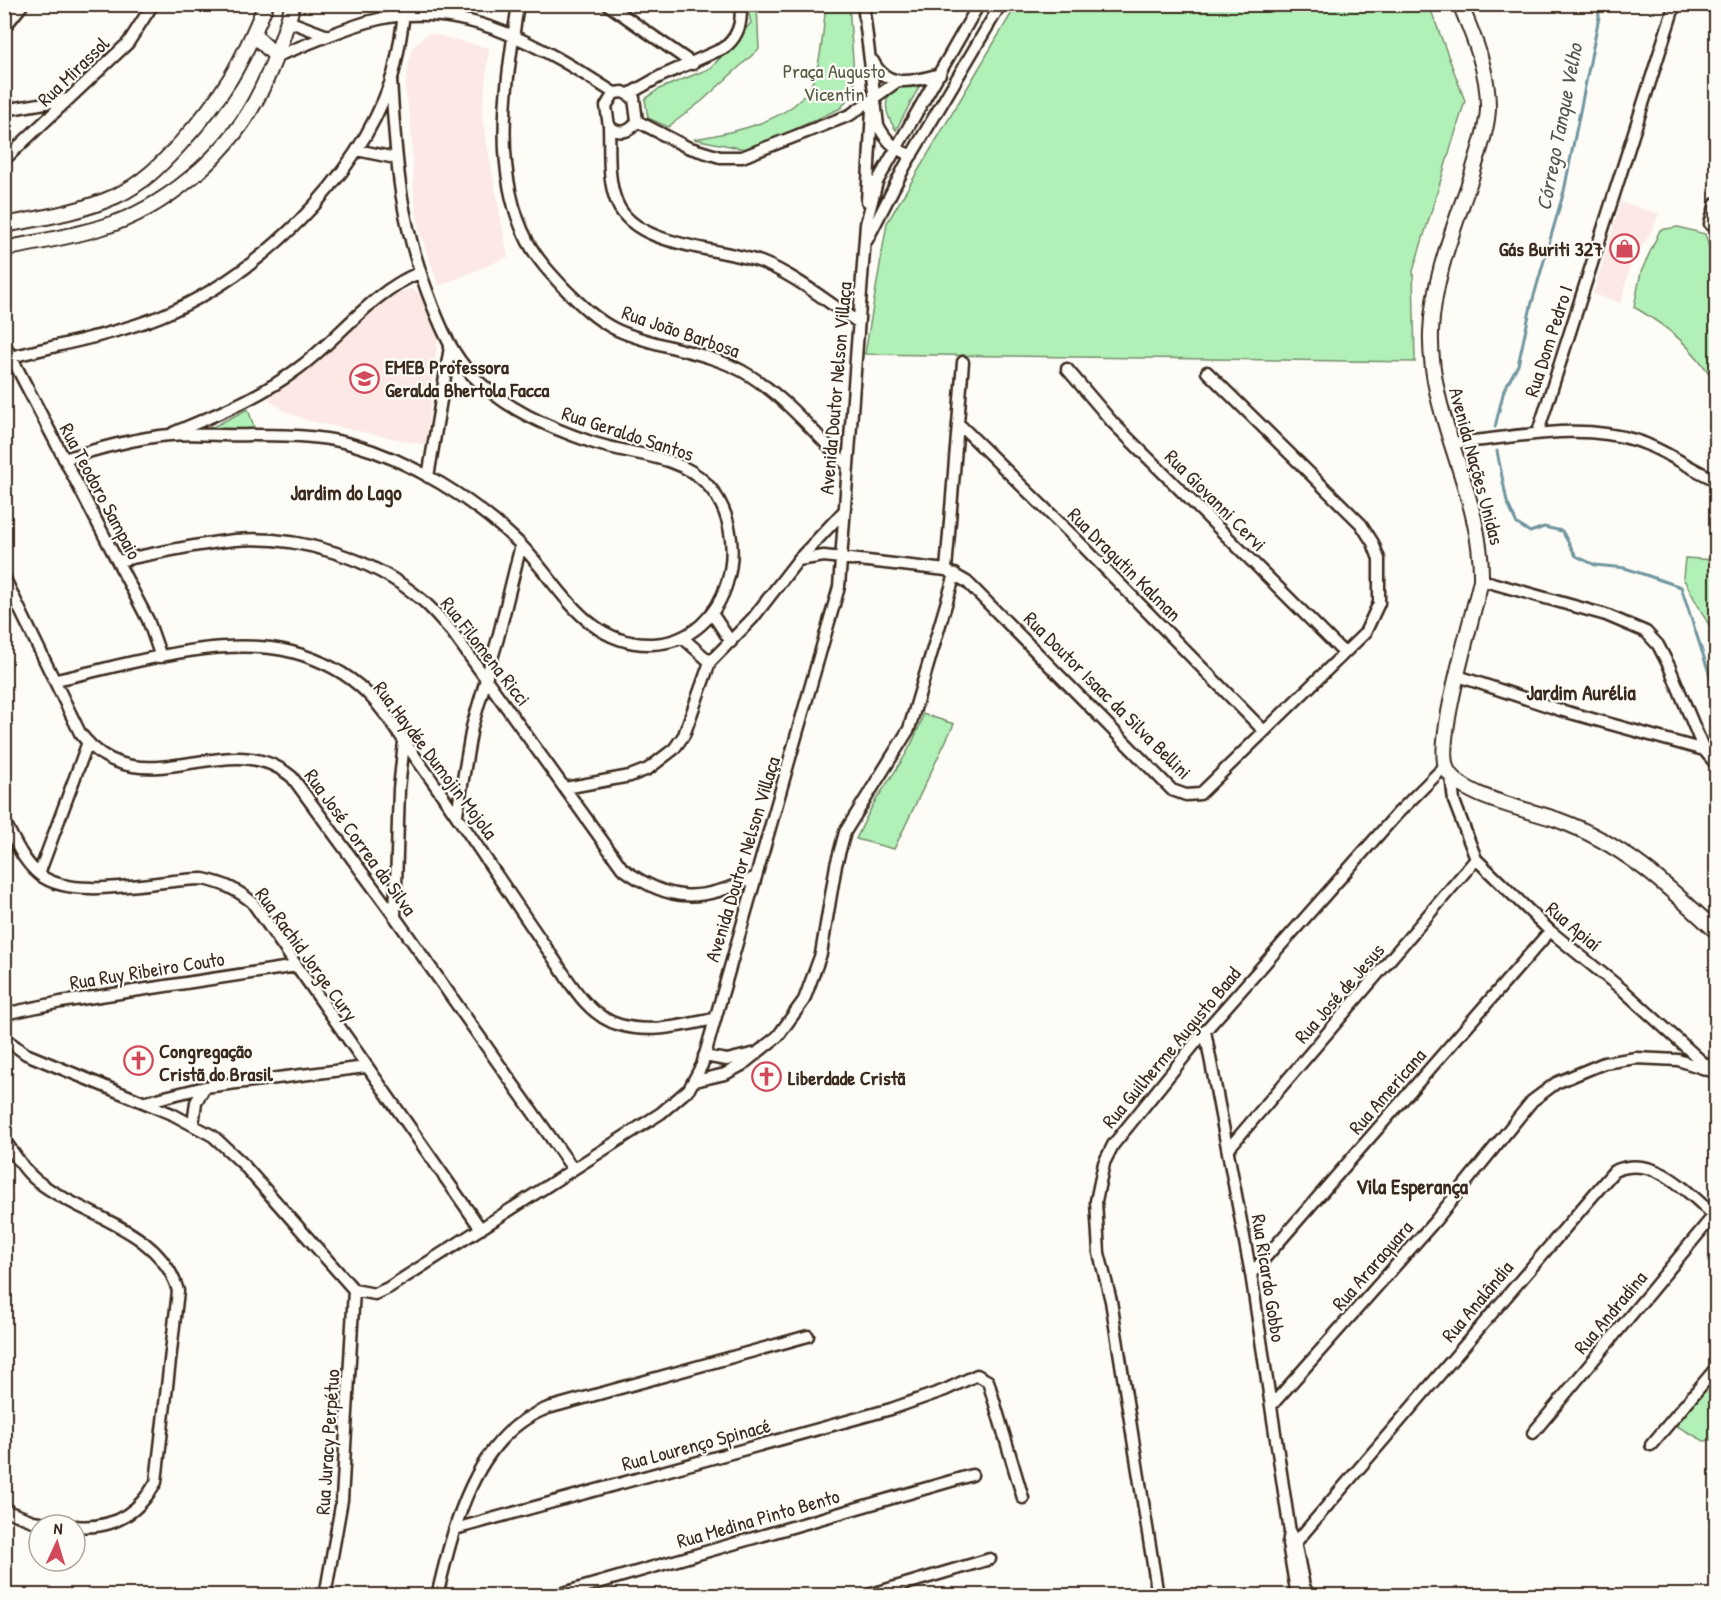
<svg xmlns="http://www.w3.org/2000/svg" width="1721" height="1600" viewBox="0 0 1721 1600" font-family="'Patrick Hand',sans-serif">
<style>
.built{fill:#fce9e5}
.green{fill:#b1f1b8;stroke:#768e6b;stroke-width:1.5}
.lines{fill:none;stroke-linecap:round;stroke-linejoin:round}
.stream{stroke:#70959f;stroke-width:3}
.street-casing{stroke:#3b2a1e;stroke-width:15}
.secondary-casing{stroke:#3b2a1e;stroke-width:18}
.street{stroke:#fdfcf7;stroke-width:10}
.secondary{stroke:#fdfcf7;stroke-width:14}
.labels{text-anchor:middle;dominant-baseline:central;stroke-width:4.5;stroke-linejoin:round;paint-order:stroke}
.park-label{font-size:20px;fill:#585c44;stroke:#fdfcf7}
.street-label{font-size:20px;fill:#3b2a1e;stroke:#fdfcf7}
.poi-label{font-size:20px;font-weight:bold;fill:#3b2a1e;stroke:#fdfcf7;text-anchor:start}
.water-label{font-size:21px;font-style:italic;fill:#515754;stroke:#fdfcf7}
.neighbourhood-label{font-size:21px;font-weight:bold;fill:#3b2a1e;stroke:#fdfcf7}
</style>
<rect width="100%" height="100%" fill="#fdfcf7"/>
<filter id="ink" filterUnits="userSpaceOnUse"><feTurbulence type="fractalNoise" baseFrequency=".0167" numOctaves="2"/><feDisplacementMap in="SourceGraphic" scale="12" xChannelSelector="R" yChannelSelector="G"/><feConvolveMatrix kernelMatrix="1 2 1 2 8 2 1 2 1" color-interpolation-filters="sRGB"/></filter>
<g filter="url(#ink)">
<!-- built -->
<path class="built" d="M428 33 489 48 482 117 508 257 439 286 420 234 414 196 411 124 405 89 411 49Z
M1621 202 1659 214 1650 234 1631 262 1621 303 1593 294Z
M412 289 422 295 438 336 426 445 309 421 285 411 268 399 395 293Z"/>
<!-- green -->
<path class="green" d="M1017 4 1429 5 1465 101 1413 271 1415 362 865 354 887 223Z
M747 5H757L759 49 702 101 668 127 648 118 645 99 659 89 711 68 751 23Z
M826 5H849L855 89 841 108 750 150 694 139C731 133 795 121 812 83 822 60 823 29 826 5Z
M909 84 920 85 896 130C882 110 881 89 909 84Z
M1678 227 1705 234 1716 269V384C1694 348 1670 328 1634 307L1641 272 1660 230Z
M248 409 255 430 209 429Z
M1685 558 1716 560V638L1683 578Z
M923 714 954 724 894 849 856 839C863 825 869 810 878 797 895 771 915 745 923 714Z
M1716 1374V1439L1704 1441 1675 1425Z"/>
<g class="lines">
<!-- stream -->
<path class="stream" d="M1495 427 1504 390 1518 365 1531 306 1564 191 1599 17 1598 4
M1497 451 1507 502 1517 524 1530 532 1544 527 1562 531 1576 556 1595 565 1625 568 1681 587 1713 685 1716 688"/>
<defs>
<path id="street" d="M518 4C507 80 490 170 528 242 537 259 550 273 564 288 580 304 596 320 617 330 657 348 703 350 742 371 782 393 815 434 847 465
M607 4 693 64
M863 4 878 125C885 139 895 151 912 155
M288 21 325 35
M4 28 23 4
M276 56C311 44 343 27 379 19 467 0 544 48 614 93
M873 61C887 90 915 81 940 74
M623 92 634 98 637 121C630 133 619 135 609 126L606 106 614 93Z
M629 94 659 77 724 48C738 37 743 23 740 4
M4 110 69 99
M637 121 687 147 720 157H742L850 115 898 81
M609 126C610 151 607 180 617 203 636 248 720 247 761 262 795 275 827 302 858 322
M357 150 395 158
M4 160 128 43 153 4
M867 201 872 109
M1710 224 1716 203
M867 240 905 166 1001 4
M4 343 148 620 161 657
M11 357C61 344 113 335 161 316 259 275 355 182 391 81 399 57 401 29 406 4
M1067 369 1113 423 1344 653
M958 423 1077 540 1264 731
M1538 432 1675 4
M173 433C217 414 261 397 300 367 339 338 373 291 419 273
M1450 443C1513 439 1576 421 1638 441 1665 450 1690 469 1716 480
M64 459C97 449 135 438 170 435 196 433 223 436 250 435 283 435 318 435 351 444 412 461 473 499 519 543 560 584 585 646 652 644 732 641 755 534 706 483 678 454 628 455 591 442 548 427 505 409 472 375 453 355 443 332 433 307 400 225 396 166 391 79
M428 477 450 347
M798 560 824 556 946 570 967 582 977 592 1172 790 1186 795 1200 794 1365 633 1379 603V559L1373 543 1361 524 1207 372
M118 561C157 553 196 544 235 540 299 535 373 558 422 600 433 609 443 622 453 633L622 868C672 905 701 901 756 877
M946 570 963 362
M4 577 80 733C139 812 228 722 292 777L395 917 573 1169
M1481 580 1606 615 1646 632 1658 645 1669 666 1704 750
M713 615 731 642
M683 638 710 662
M1458 676 1560 710 1704 750 1716 764
M56 680C127 665 219 634 292 652 319 659 347 673 367 693 386 711 400 736 416 758 463 823 506 890 552 956 570 982 587 1016 620 1025 650 1034 684 1025 714 1019
M1451 776 1454 801 1476 859 1550 931 1624 991 1710 1069
M565 788 630 776 648 769 674 749 684 735 710 662 753 618 798 560 843 512
M457 814 472 727 498 638 521 545
M4 821C14 839 23 862 40 875 75 902 158 879 203 879 223 883 236 889 252 902L481 1229
M39 874 88 742
M395 917 399 789 404 742
M4 1014 61 1002 297 966
M1205 1031 1251 1274 1290 1532 1288 1544 1297 1596
M4 1038 26 1054 172 1114 213 1136 241 1162 354 1290 375 1294 388 1288 661 1113 689 1089 702 1065 839 587 866 224 877 182 979 4
M704 1056 727 1060 752 1054
M695 1081 725 1074 742 1065 778 1036 804 1000 821 954 836 865 845 832 909 729 955 574
M145 1102 205 1087 366 1067
M193 1125 196 1102 205 1087
M4 1140C15 1154 25 1173 40 1183 84 1217 161 1229 178 1291L156 1482C138 1514 112 1530 75 1526
M1229 1148 1476 859
M1251 1274 1550 931
M1271 1406 1435 1221 1532 1101 1556 1083 1604 1063 1636 1058 1678 1060 1714 1072
M1533 1433 1714 1215
M1651 1445 1716 1368
M4 1510 33 1521 61 1525
M455 1529 891 1409 945 1390 977 1375 988 1381 1023 1498
M1294 1537 1304 1586 1309 1596
M1288 1544 1297 1541 1614 1171C1655 1153 1687 1192 1716 1217
M325 1596 342 1500 354 1290
M437 1596C453 1528 475 1434 548 1408L808 1336
M553 1596 972 1475
M865 1596 990 1559
M1158 1596 1111 1301 1099 1253 1096 1201 1104 1163 1113 1145 1205 1031 1397 814 1445 766"/>
<path id="secondary" d="M1460 4C1474 37 1489 73 1488 109 1487 131 1478 153 1472 175 1455 226 1433 277 1431 332 1428 418 1483 495 1481 580 1473 617 1436 736 1446 767 1455 796 1531 810 1558 820 1622 843 1668 886 1716 931
M253 34 276 56
M4 225C42 218 81 212 116 196 142 184 161 165 180 144 224 96 241 65 266 4
M4 249C37 242 71 237 103 227 163 209 225 157 255 102 272 71 283 38 293 4"/>
</defs>
<!-- street casing -->
<use href="#street" class="street-casing"/>
<!-- secondary casing -->
<use href="#secondary" class="secondary-casing"/>
<!-- street -->
<use href="#street" class="street"/>
<!-- secondary -->
<use href="#secondary" class="secondary"/>
</g>
</g>
<!-- icons -->
<defs>
<symbol id="shop-ring" viewBox="-11 -11 22 22"><circle r="9.5" fill="#fdfcf7" stroke="#d1495b" stroke-width="1.5"/><path d="M-5-2.5h2.3a2.7 3.5 0 0 1 5.4 0H5L5.5 6h-11ZM-1.5-2.5h3a1.5 2.3 0 0 0-3 0Z" fill="#d1495b"/></symbol>
<symbol id="school-ring" viewBox="-11 -11 22 22"><circle r="9.5" fill="#fdfcf7" stroke="#d1495b" stroke-width="1.5"/><path d="M0-5L7-2L0 1L-7-2ZM-4 1L0 2.5L4 1V4Q0 6-4 4Z" fill="#d1495b"/></symbol>
<symbol id="church-ring" viewBox="-11 -11 22 22"><circle r="9.5" fill="#fdfcf7" stroke="#d1495b" stroke-width="1.5"/><path d="M-1.2-6h2.4v3.5h3.3v2.4h-3.3V6h-2.4V-.1h-3.3v-2.4h3.3Z" fill="#d1495b"/></symbol>
</defs>
<g fill-rule="evenodd">
<use href="#shop-ring" x="1608" y="232" width="33" height="33"/>
<use href="#school-ring" x="348" y="362" width="33" height="33"/>
<use href="#church-ring" x="122" y="1044" width="33" height="33"/>
<use href="#church-ring" x="750" y="1060" width="33" height="33"/>
</g>
<g class="labels">
<!-- park labels -->
<g class="park-label">
<text x="834" y="70">Praça Augusto<tspan x="834" dy="23">Vicentin</tspan></text>
</g>
<!-- street labels -->
<g class="street-label">
<text transform="translate(73 71) rotate(-44)">Rua Mirassol</text>
<text transform="translate(681 331) rotate(19)">Rua João Barbosa</text>
<text transform="translate(1548 341) rotate(-72)">Rua Dom Pedro I</text>
<text transform="translate(835 388) rotate(-85)">Avenida Doutor Nelson Villaça</text>
<text transform="translate(628 433) rotate(18)">Rua Geraldo Santos</text>
<text transform="translate(1477 466) rotate(75)">Avenida Nações Unidas</text>
<text transform="translate(101 491) rotate(62)">Rua Teodoro Sampaio</text>
<text transform="translate(1216 500) rotate(45)">Rua Giovanni Cervi</text>
<text transform="translate(1125 564) rotate(45)">Rua Dragutin Kalman</text>
<text transform="translate(486 651) rotate(52)">Rua Filomena Ricci</text>
<text transform="translate(1108 695) rotate(45)">Rua Doutor Isaac da Silva Bellini</text>
<text transform="translate(436 760) rotate(53)">Rua Haydée Dumojin Mojola</text>
<text transform="translate(361 842) rotate(54)">Rua José Correa da Silva</text>
<text transform="translate(742 859) rotate(-73)">Avenida Doutor Nelson Villaça</text>
<text transform="translate(1574 926) rotate(40)">Rua Apiaí</text>
<text transform="translate(307 954) rotate(54)">Rua Rachid Jorge Cury</text>
<text transform="translate(147 970) rotate(-9)">Rua Ruy Ribeiro Couto</text>
<text transform="translate(1339 993) rotate(-49)">Rua José de Jesus</text>
<text transform="translate(1171 1047) rotate(-50)">Rua Guilherme Augusto Baad</text>
<text transform="translate(1387 1091) rotate(-49)">Rua Americana</text>
<text transform="translate(1372 1265) rotate(-49)">Rua Araraquara</text>
<text transform="translate(1269 1278) rotate(81)">Rua Ricardo Gobbo</text>
<text transform="translate(1477 1301) rotate(-50)">Rua Analândia</text>
<text transform="translate(1610 1312) rotate(-50)">Rua Andradina</text>
<text transform="translate(327 1442) rotate(-86)">Rua Juracy Perpétuo</text>
<text transform="translate(696 1444) rotate(-15)">Rua Lourenço Spinacé</text>
<text transform="translate(758 1518) rotate(-16)">Rua Medina Pinto Bento</text>
</g>
<!-- poi labels -->
<g class="poi-label">
<text x="1603" y="248" text-anchor="end">Gás Buriti 327</text>
<text x="385" y="366">EMEB Professora<tspan x="385" dy="23">Geralda Bhertola Facca</tspan></text>
<text x="159" y="1050">Congregação<tspan x="159" dy="23">Cristã do Brasil</tspan></text>
<text x="788" y="1077">Liberdade Cristã</text>
</g>
<!-- water labels -->
<g class="water-label">
<text transform="translate(1559 127) rotate(-79)">Córrego Tanque Velho</text>
</g>
<!-- neighbourhood labels -->
<g class="neighbourhood-label">
<text x="346" y="492">Jardim do Lago</text>
<text x="1581" y="692">Jardim Aurélia</text>
<text x="1412" y="1186">Vila Esperança</text>
</g>
</g>
<!-- margin -->
<rect width="1721" height="1600" fill="none" stroke="#fdfcf7" stroke-width="24"/>
<rect x="12" y="12" width="1697" height="1576" fill="none" stroke="#3b2a1e" stroke-width="2" filter="url(#ink)"/>
<!-- north arrow -->
<g transform="translate(57 1543) rotate(4)"><circle r="28" fill="#fdfcf7" stroke="#afa8a0" stroke-width="1.5"/>
<path d="M0-4.5L10 22L0 15L-10 22Z" fill="#d1495b"/>
<text y="-9" font-size="16" font-weight="bold" text-anchor="middle" fill="#3b2a1e">N</text>
</g>
</svg>
